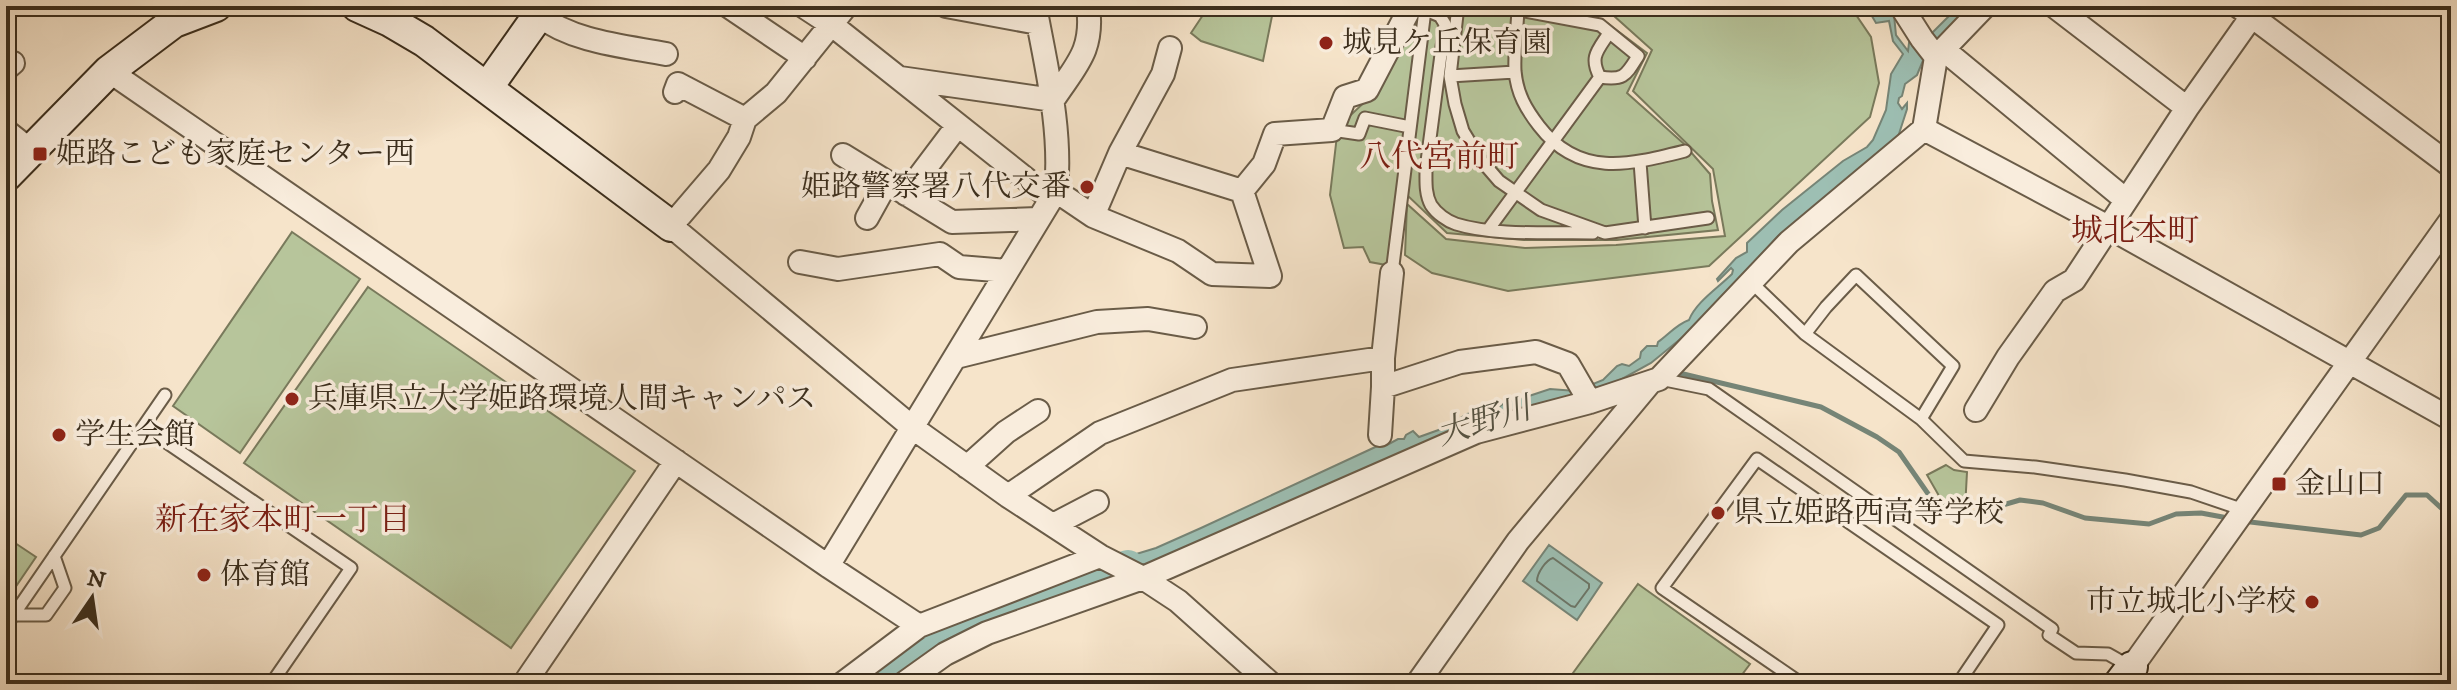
<svg xmlns="http://www.w3.org/2000/svg" width="2457" height="690" viewBox="0 0 2457 690" font-family="'IM FELL DW Pica','Noto Serif JP',serif">
<style>
.green{fill:#b7c59b;stroke:#797a5c;stroke-width:2}
.water{fill:#9dbfb3;stroke:#768577;stroke-width:2}
.lines{fill:none;stroke-linecap:round;stroke-linejoin:round}
.shore{stroke:#6c7668;stroke-width:2}
.stream{stroke:#768577;stroke-width:5}
.river{stroke:#9dbfb3;stroke-width:32}
.lane-casing{stroke:#6a5c48;stroke-width:15}
.street-casing{stroke:#6a5c48;stroke-width:26}
.secondary-casing{stroke:#3b2e1d;stroke-width:34}
.lane{stroke:#f9eddd;stroke-width:11}
.street{stroke:#f9eddd;stroke-width:22}
.secondary{stroke:#f9eddd;stroke-width:30}
.poi-dot{fill:#8f2418;stroke:#f9eddd;stroke-width:3}
.labels{text-anchor:middle;dominant-baseline:central;stroke-width:7;stroke-linejoin:round;paint-order:stroke}
.poi-label{font-size:30px;fill:#3b2e1d;stroke:#f9eddd;text-anchor:start}
.neighbourhood-label{font-size:32px;fill:#7a1f14;stroke:#f9eddd}
.water-label{font-size:32px;font-style:italic;fill:#545242;stroke:#f9eddd}
</style>
<rect width="100%" height="100%" fill="#f6e4ca"/>
<filter id="stains"><feTurbulence type="fractalNoise" baseFrequency=".0025" numOctaves="4"/><feColorMatrix values="0 0 0 0 .2 0 0 0 0 .09 0 0 0 0 .02 0 0 0 .5 -.17"/></filter>
<radialGradient id="worn" r=".72"><stop offset=".6" stop-color="#630" stop-opacity="0"/><stop offset="1" stop-color="#630" stop-opacity=".3"/></radialGradient>
<!-- green -->
<path class="green" d="M1209 6H1274L1263 61 1201 41 1191 33Z
M1419 6H1528L1603 20 1647 53 1627 93 1683 143 1710 174 1712 201 1718 230 1617 240H1524L1447 233 1405 193 1397 267 1370 262 1363 247 1344 248 1330 195 1338 127 1369 98Z
M1564 6H1850L1871 37 1879 83 1870 117 1709 266 1508 291 1432 273 1405 255 1407 204 1446 239 1525 248 1616 245 1725 236 1713 169 1633 91 1652 50 1614 16Z
M292 232 360 279 240 453 173 406Z
M368 287 635 471 511 648 244 463Z
M1946 465 1954 470 1967 472 1965 509 1946 508 1927 475Z
M6 537 36 557 6 601Z
M1638 584 1750 664 1735 684H1565Z"/>
<!-- water -->
<path class="water" d="M1866 6H1876L1878 15H1894L1896 35 1908 51 1910 35 1928 37 1959 6H1970L1924 58 1917 75 1905 84 1902 96 1899 98 1898 103 1902 109 1907 103V109L1897 140 1854 177 1778 236 1700 323 1651 363 1593 395 1090 589 1080 571 1156 548 1201 528 1384 443 1387 445 1398 439H1404L1406 435 1413 431 1419 437 1444 428 1467 414 1497 408 1510 399 1529 396 1550 389 1576 391 1603 380 1617 366 1622 364 1629 366 1640 358 1641 352 1647 346H1657L1658 342C1668 335 1677 324 1689 320 1696 302 1718 288 1732 274L1733 270 1731 268 1718 281 1717 279 1736 258 1747 252V243L1782 210 1843 161 1867 147 1873 140 1886 110 1891 74 1903 54 1893 41 1889 21 1876 23Z
M1549 545 1602 583 1577 620 1523 581Z"/>
<g class="lines">
<!-- shore -->
<path class="shore" d="M1553 558 1589 584V588L1575 607 1571 606 1537 581C1537 573 1546 560 1553 558Z"/>
<!-- stream -->
<path class="stream" d="M2442 6 2451 12
M1675 372 1821 407 1877 437 1899 452 1940 511 1954 517 1972 514 2020 500 2043 503 2085 518 2149 524 2176 514 2201 513 2228 518
M2242 521 2361 535 2379 528 2406 495H2427L2451 517"/>
<!-- river -->
<path class="river" d="M875 684 967 624 1056 589 1128 566"/>
<defs>
<path id="lane" d="M1416 6 1440 16 1445 24 1426 169C1426 181 1425 194 1431 205 1436 213 1447 221 1456 224 1494 236 1552 232 1593 233
M1458 6 1450 76 1455 104 1463 131 1480 159 1499 181 1541 210 1605 233 1708 218
M1497 6 1600 25 1638 56C1626 75 1624 81 1600 77 1589 57 1598 50 1609 33
M1518 10C1517 30 1514 51 1515 71 1517 94 1526 109 1539 126 1579 178 1629 165 1685 151
M1450 76 1515 72
M1332 130 1359 134 1365 118 1410 127
M1640 162 1645 228
M1488 230 1600 77
M1392 273 1425 10
M1751 282 1805 334 1921 419
M1805 334 1826 307 1856 275 1953 366 1921 419 1964 461 2035 467 2125 480 2191 492 2238 508
M1660 379 1709 389 2052 629 2049 635 2076 653 2108 654 2131 667
M144 427 351 568 271 684
M13 615H46L65 588 54 556
M6 626 165 395
M1802 684 1662 588 1757 459 1998 625 1958 684"/>
<path id="street" d="M728 6 805 58
M803 6 832 25 1050 198
M846 6 776 93 745 119 739 137 719 170 671 226 913 428 1008 496 1100 556 1143 578 1178 601 1271 684
M946 6 1038 23
M1901 6 1922 39 1936 57
M2054 6 2187 108
M2238 6 2451 166
M538 15C573 42 624 46 666 54
M1944 50 2126 200
M6 69 13 63
M109 71 828 566 919 626
M900 78 1053 100
M675 92 678 84 745 119
M1053 100C1076 65 1094 51 1088 6
M1924 129 2110 228 2451 419
M6 131 30 150
M1120 153 1163 74 1170 48
M843 155 952 222 1038 219
M1056 191 1093 216 1120 153 1242 191 1264 164 1275 134 1332 130 1345 97 1367 90 1411 6
M906 194 958 125
M1093 216 1178 251 1212 274 1270 276 1242 191
M867 218 887 182
M800 262 838 269 940 254 959 267 1007 271
M956 357 1097 322 1148 319 1195 327
M1383 358 1392 273
M1976 410 2008 357 2055 291 2074 280 2187 108 2252 16
M1380 435 1383 387
M967 467 1006 432 1038 411
M1008 496 1100 433 1232 380 1383 358V387L1460 362 1536 352 1568 364 1590 402
M1053 525 1097 502
M828 566 1056 191C1062 128 1046 67 1035 6
M2132 667 2451 220
M524 684 676 461
M842 684 919 626 1100 556
M903 684 945 654 987 633 1143 578 1476 432 1590 402 1659 379 1789 242 1924 129 1936 57 1985 6
M1417 684 1518 541 1649 384"/>
<path id="secondary" d="M357 6 390 21 424 41 671 226
M487 88 545 6
M6 176 109 71 174 22 216 6
M2119 684 2132 667"/>
</defs>
<!-- lane casing -->
<use href="#lane" class="lane-casing"/>
<!-- street casing -->
<use href="#street" class="street-casing"/>
<!-- secondary casing -->
<use href="#secondary" class="secondary-casing"/>
<!-- lane -->
<use href="#lane" class="lane"/>
<!-- street -->
<use href="#street" class="street"/>
<!-- secondary -->
<use href="#secondary" class="secondary"/>
</g>
<!-- markers -->
<g class="poi-dot">
<circle cx="1326" cy="43" r="8"/>
<rect x="32" y="146" width="16" height="16" rx="4"/>
<circle cx="1087" cy="187" r="8"/>
<circle cx="292" cy="399" r="8"/>
<circle cx="59" cy="435" r="8"/>
<rect x="2271" y="476" width="16" height="16" rx="4"/>
<circle cx="1718" cy="513" r="8"/>
<circle cx="204" cy="575" r="8"/>
<circle cx="2312" cy="602" r="8"/>
</g>
<g class="labels">
<!-- poi labels -->
<g class="poi-label">
<text x="1342" y="43">城見ケ丘保育園</text>
<text x="56" y="154">姫路こども家庭センター西</text>
<text x="1071" y="187" text-anchor="end">姫路警察署八代交番</text>
<text x="308" y="399">兵庫県立大学姫路環境人間キャンパス</text>
<text x="75" y="435">学生会館</text>
<text x="2295" y="484">金山口</text>
<text x="1734" y="513">県立姫路西高等学校</text>
<text x="220" y="575">体育館</text>
<text x="2296" y="602" text-anchor="end">市立城北小学校</text>
</g>
<!-- neighbourhood labels -->
<g class="neighbourhood-label">
<text x="1439" y="158">八代宮前町</text>
<text x="2135" y="232">城北本町</text>
<text x="283" y="521">新在家本町一丁目</text>
</g>
<!-- water labels -->
<g class="water-label">
<text transform="translate(1484 422) rotate(-17)">大野川</text>
</g>
</g>
<!-- margin -->
<rect width="2457" height="690" fill="none" stroke="#f6e4ca" stroke-width="32"/>
<rect x="8" y="8" width="2441" height="674" fill="none" stroke="#3b2e1d" stroke-width="4"/>
<rect x="16" y="16" width="2425" height="658" fill="none" stroke="#3b2e1d" stroke-width="2"/>
<!-- north arrow -->
<g transform="translate(92 598) rotate(13)" stroke="#f9eddd" stroke-width="6" paint-order="stroke">
<path d="M0-6L14 30L0 20L-14 30Z" fill="#3b2e1d"/>
<text y="-12" font-size="22" font-weight="bold" text-anchor="middle" fill="#3b2e1d">N</text>
</g>
<rect width="100%" height="100%" filter="url(#stains)"/>
<rect width="100%" height="100%" fill="url(#worn)"/>
</svg>
